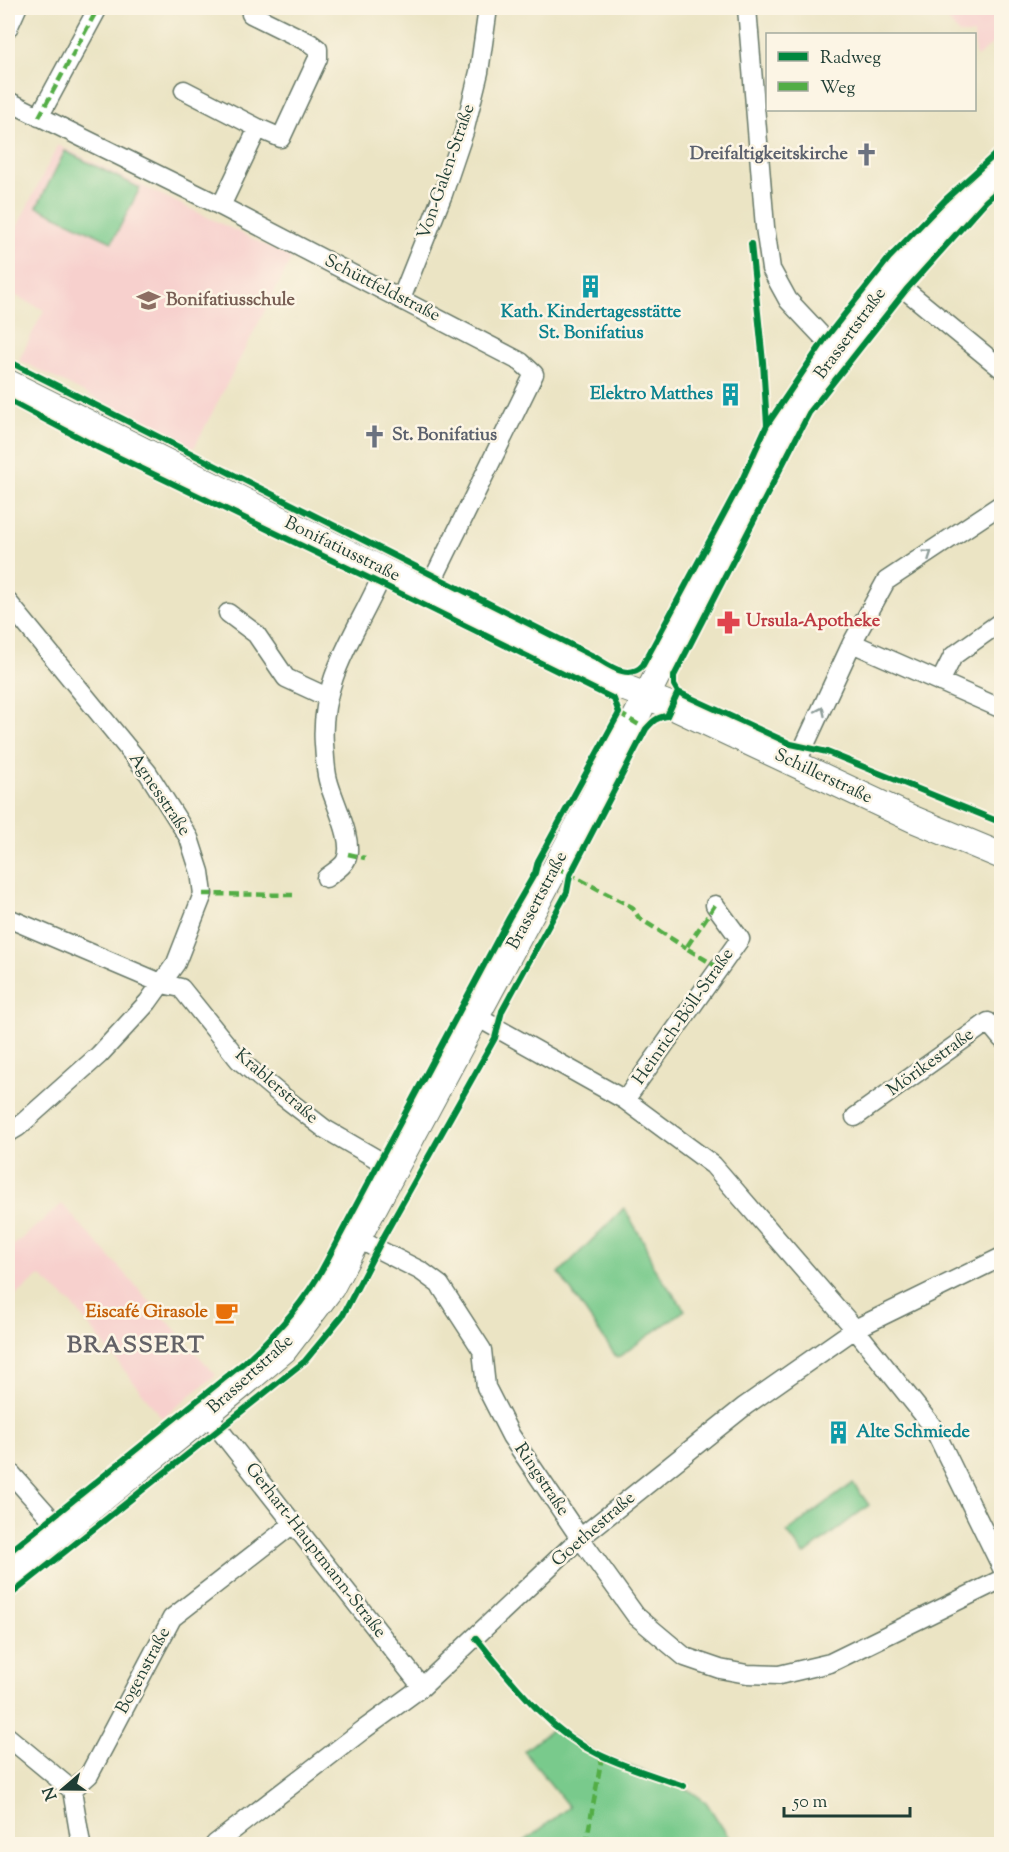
<svg xmlns="http://www.w3.org/2000/svg" width="1009" height="1852" viewBox="0 0 1009 1852" font-family="'Sorts Mill Goudy',serif">
<style>
.built{fill:#f7d0cd}
.green{fill:#79ca8c;stroke:#4c8460;stroke-width:1.5}
.lines{fill:none;stroke-linecap:round;stroke-linejoin:round}
.street-casing{stroke:#676;stroke-width:21}
.secondary-casing{stroke:#676;stroke-width:28}
.street{stroke:#fff;stroke-width:18}
.secondary{stroke:#fff;stroke-width:26}
.quiet{stroke:#52ad45;stroke-width:4.5;stroke-dasharray:9 4.5;stroke-linecap:butt}
.cycleway-casing{stroke:#fcf5e5;stroke-width:10}
.cycleway{stroke:#00873e;stroke-width:6}
.oneway{stroke:#8f9e9a}
.labels{text-anchor:middle;dominant-baseline:central;stroke-width:5;stroke-linejoin:round;paint-order:stroke}
.worship-label{font-size:18px;font-weight:bold;fill:#5b616d;stroke:#fcf5e5;text-anchor:end}
.street-label{font-size:18px;fill:#1f3d34;stroke:#fcf5e5}
.education-label{font-size:18px;font-weight:bold;fill:#785e54;stroke:#fcf5e5;text-anchor:start}
.culture-label{font-size:18px;font-weight:bold;fill:#0d838f;stroke:#fcf5e5}
.health-label{font-size:18px;font-weight:bold;fill:#be3a42;stroke:#fcf5e5;text-anchor:start}
.food-label{font-size:18px;font-weight:bold;fill:#c56008;stroke:#fcf5e5;text-anchor:end}
.district-label{font-size:24px;font-weight:bold;letter-spacing:1.5px;fill:#636267;stroke:#fcf5e5}
</style>
<rect width="100%" height="100%" fill="#fcf5e5"/>
<filter id="ink" filterUnits="userSpaceOnUse"><feTurbulence type="fractalNoise" baseFrequency=".0167" numOctaves="2"/><feDisplacementMap in="SourceGraphic" scale="12" xChannelSelector="R" yChannelSelector="G"/><feConvolveMatrix kernelMatrix="1 2 1 2 8 2 1 2 1" color-interpolation-filters="sRGB"/></filter>
<filter id="wash" filterUnits="userSpaceOnUse"><feTurbulence type="fractalNoise" baseFrequency=".008" numOctaves="4" result="noise"/><feDisplacementMap in="SourceGraphic" scale="24" xChannelSelector="R" yChannelSelector="G"/><feGaussianBlur stdDeviation="1.35" result="paint"/><feColorMatrix in="noise" values="0 0 0 0 0 0 0 0 0 0 0 0 0 0 0 0 0 1.4 0 .05"/><feComposite in="paint" operator="in"/></filter>
<g filter="url(#wash)">
<rect width="100%" height="100%" fill="#ebe4c4"/>
<!-- built -->
<path class="built" d="M938 8H1001V36L977 57 975 54 974 34H959Z
M58 145 292 258 194 448 19 360 44 310 8 292V245Z
M62 1204 216 1375 162 1418 71 1303 40 1276 8 1302V1250Z"/>
<!-- green -->
<path class="green" d="M65 151 140 188 112 242 37 207Z
M624 1208 644 1242 654 1268 685 1310 617 1358 559 1273Z
M853 1483 869 1505 804 1555 787 1532Z
M556 1726 597 1754 683 1786 706 1802 733 1844H521L569 1807 524 1751Z"/>
</g>
<g filter="url(#ink)">
<g class="lines">
<defs>
<path id="street" d="M747 8 765 227 771 269 788 300 836 351
M8 28 17 8
M184 90 258 128
M8 101 221 206 521 362 534 374 427 592
M39 117 98 8
M221 206 258 128 281 138 318 58V49L310 43 251 14
M892 279 1002 369
M401 299 443 194 464 132 479 72 488 8
M8 602 148 773 189 838 200 872 203 894 176 963 148 1002 99 1055 18 1127 8 1133
M228 613 256 634 286 678 327 697
M852 643 1002 709
M940 682 953 656 1002 621
M796 764 852 643 886 581 1002 504
M326 878C332 873 343 867 346 860 355 840 333 801 328 780 325 769 325 756 324 744 319 679 360 628 384 571
M8 918 163 984 181 988 239 1060 281 1095 325 1129 394 1169
M477 1017 625 1100 713 1165 855 1329 933 1427 1002 1568
M625 1100 740 939 715 905
M855 1117 988 1022 1002 1039
M358 1239 421 1271 440 1285 482 1350 486 1387 511 1436 580 1538 636 1616 685 1657 720 1669 747 1674 779 1675 830 1663 1002 1579
M207 1414 422 1687
M8 1470 62 1531
M8 1737 72 1790 81 1844
M72 1790 89 1775 172 1618 293 1524
M215 1844 363 1730 422 1687 580 1538 745 1406 855 1329 1002 1257"/>
<path id="secondary" d="M8 383 384 571 607 681 672 706 913 819 1002 856
M8 1575 207 1414 284 1350 331 1288 634 721 751 489 782 433 836 351 892 279 961 204 1002 167"/>
</defs>
<!-- street casing -->
<use href="#street" class="street-casing"/>
<!-- secondary casing -->
<use href="#secondary" class="secondary-casing"/>
<!-- street -->
<use href="#street" class="street"/>
<!-- secondary -->
<use href="#secondary" class="secondary"/>
<!-- quiet -->
<path class="quiet" d="M39 117 98 8
M619 713 646 729
M348 854 365 858
M556 867 632 907 639 918 686 948
M203 894 293 895
M715 905 686 948 719 968
M586 1844 602 1756"/>
<defs>
<path id="cycleway" d="M8 361 595 657C610 666 629 681 643 665L741 482 767 425 763 362 751 244
M8 400 99 448 379 583 614 699 619 713 538 861 535 873 509 918 326 1262C306 1301 278 1331 246 1361L8 1553
M767 425 825 339 889 258 945 200 1002 148
M678 692 791 744 827 752 1002 823
M8 1597 305 1361 343 1315 384 1236 495 1038 502 1011 567 892 570 875 646 729C653 721 657 717 667 716L678 692 674 685V676L809 413 906 290 986 201 1002 187
M476 1638C511 1680 547 1730 598 1754 625 1767 655 1776 684 1786"/>
</defs>
<!-- cycleway casing -->
<use href="#cycleway" class="cycleway-casing"/>
<!-- cycleway -->
<use href="#cycleway" class="cycleway"/>
</g>
<!-- one-way arrows -->
<defs><path id="oneway-chevron" d="M-2-3.5L2.5 0L-2 3.5" fill="none" stroke-width="1.6" stroke-linecap="round" stroke-linejoin="round" transform="scale(1.5)"/></defs>
<g class="oneway">
<use href="#oneway-chevron" transform="translate(928 554) rotate(-34)"/>
<use href="#oneway-chevron" transform="translate(821 711) rotate(-65)"/>
</g>
</g>
<!-- icons -->
<defs>
<symbol id="church-bare" viewBox="-9 -9 18 18"><path d="M-1.2-6h2.4v3.5h3.3v2.4h-3.3V6h-2.4V-.1h-3.3v-2.4h3.3Z" fill="#6b7280" stroke="#fcf5e5" stroke-width="2.5" paint-order="stroke"/></symbol>
<symbol id="building-bare" viewBox="-9 -9 18 18"><path d="M-4-6H4V6H1V3H-1V6H-4ZM-2.5-4.3h1.7v1.8h-1.7ZM.8-4.3h1.7v1.8H.8ZM-2.5-1h1.7V.8h-1.7ZM.8-1h1.7V.8H.8Z" fill="#0f9aa8" stroke="#fcf5e5" stroke-width="2.5" paint-order="stroke"/></symbol>
<symbol id="school-bare" viewBox="-9 -9 18 18"><path d="M0-5L7-2L0 1L-7-2ZM-4 1L0 2.5L4 1V4Q0 6-4 4Z" fill="#8d6e63" stroke="#fcf5e5" stroke-width="2.5" paint-order="stroke"/></symbol>
<symbol id="pharmacy-bare" viewBox="-9 -9 18 18"><path d="M-2-6h4v4h4v4h-4v4h-4v-4h-4v-4h4Z" fill="#e0444e" stroke="#fcf5e5" stroke-width="2.5" paint-order="stroke"/></symbol>
<symbol id="cafe-bare" viewBox="-9 -9 18 18"><path d="M-5.5-4.5H6V0H3Q3 3.5 0 3.5H-2.5Q-5.5 3.5-5.5 0ZM3-3.2v2h1.7v-2ZM-6 4.5H4V6H-6Z" fill="#e8710a" stroke="#fcf5e5" stroke-width="2.5" paint-order="stroke"/></symbol>
</defs>
<g fill-rule="evenodd">
<use href="#church-bare" x="850" y="138" width="33" height="33"/>
<use href="#building-bare" x="574" y="270" width="33" height="33"/>
<use href="#school-bare" x="132" y="284" width="33" height="33"/>
<use href="#building-bare" x="714" y="378" width="33" height="33"/>
<use href="#church-bare" x="358" y="420" width="33" height="33"/>
<use href="#pharmacy-bare" x="712" y="606" width="33" height="33"/>
<use href="#cafe-bare" x="210" y="1296" width="33" height="33"/>
<use href="#building-bare" x="822" y="1416" width="33" height="33"/>
</g>
<g class="labels">
<!-- worship labels -->
<g class="worship-label">
<text x="848" y="155">Dreifaltigkeitskirche</text>
<text x="392" y="436" text-anchor="start">St. Bonifatius</text>
</g>
<!-- street labels -->
<g class="street-label">
<text transform="translate(447 172) rotate(-71)">Von-Galen-Straße</text>
<text transform="translate(382 289) rotate(27)">Schüttfeldstraße</text>
<text transform="translate(851 334) rotate(-54)">Brassertstraße</text>
<text transform="translate(342 550) rotate(26)">Bonifatiusstraße</text>
<text transform="translate(823 777) rotate(25)">Schillerstraße</text>
<text transform="translate(159 795) rotate(56)">Agnesstraße</text>
<text transform="translate(538 901) rotate(-62)">Brassertstraße</text>
<text transform="translate(684 1017) rotate(-55)">Heinrich-Böll-Straße</text>
<text transform="translate(931 1063) rotate(-36)">Mörikestraße</text>
<text transform="translate(276 1087) rotate(41)">Krablerstraße</text>
<text transform="translate(251 1375) rotate(-42)">Brassertstraße</text>
<text transform="translate(541 1480) rotate(56)">Ringstraße</text>
<text transform="translate(594 1530) rotate(-41)">Goethestraße</text>
<text transform="translate(315 1551) rotate(52)">Gerhart-Hauptmann-Straße</text>
<text transform="translate(144 1671) rotate(-62)">Bogenstraße</text>
</g>
<!-- education labels -->
<g class="education-label">
<text x="166" y="301">Bonifatiusschule</text>
</g>
<!-- culture labels -->
<g class="culture-label">
<text x="591" y="313">Kath. Kindertagesstätte<tspan x="591" dy="21">St. Bonifatius</tspan></text>
<text x="713" y="395" text-anchor="end">Elektro Matthes</text>
<text x="856" y="1433" text-anchor="start">Alte Schmiede</text>
</g>
<!-- health labels -->
<g class="health-label">
<text x="746" y="622">Ursula-Apotheke</text>
</g>
<!-- food labels -->
<g class="food-label">
<text x="208" y="1313">Eiscafé Girasole</text>
</g>
<!-- district labels -->
<g class="district-label">
<text x="136" y="1346">BRASSERT</text>
</g>
</g>
<!-- margin -->
<rect width="1009" height="1852" fill="none" stroke="#fcf5e5" stroke-width="30"/>
<!-- legend -->
<rect x="766" y="33" width="210" height="78" fill="#fcf5e5" stroke="#a4ab9e" stroke-width="1.5"/>
<rect x="778" y="52" width="30" height="9" fill="#00873e" stroke="#a4ab9e" stroke-width="1.5"/>
<text x="820" y="63" font-size="18" fill="#1f3d34">Radweg</text>
<rect x="778" y="82" width="30" height="9" fill="#52ad45" stroke="#a4ab9e" stroke-width="1.5"/>
<text x="820" y="93" font-size="18" fill="#1f3d34">Weg</text>
<!-- north arrow -->
<g transform="translate(63 1789) rotate(250)" stroke="#fcf5e5" stroke-width="4.5" paint-order="stroke">
<path d="M0-4.5L10 22L0 15L-10 22Z" fill="#1f3d34"/>
<text y="-9" font-size="16" font-weight="bold" text-anchor="middle" fill="#1f3d34">N</text>
</g>
<!-- scale -->
<path d="M784 1807v9h126v-9" fill="none" stroke="#1f3d34" stroke-width="3"/>
<text x="793" y="1807" font-size="18" fill="#1f3d34" stroke="#fcf5e5" stroke-width="4.5" paint-order="stroke">50 m</text>
</svg>
